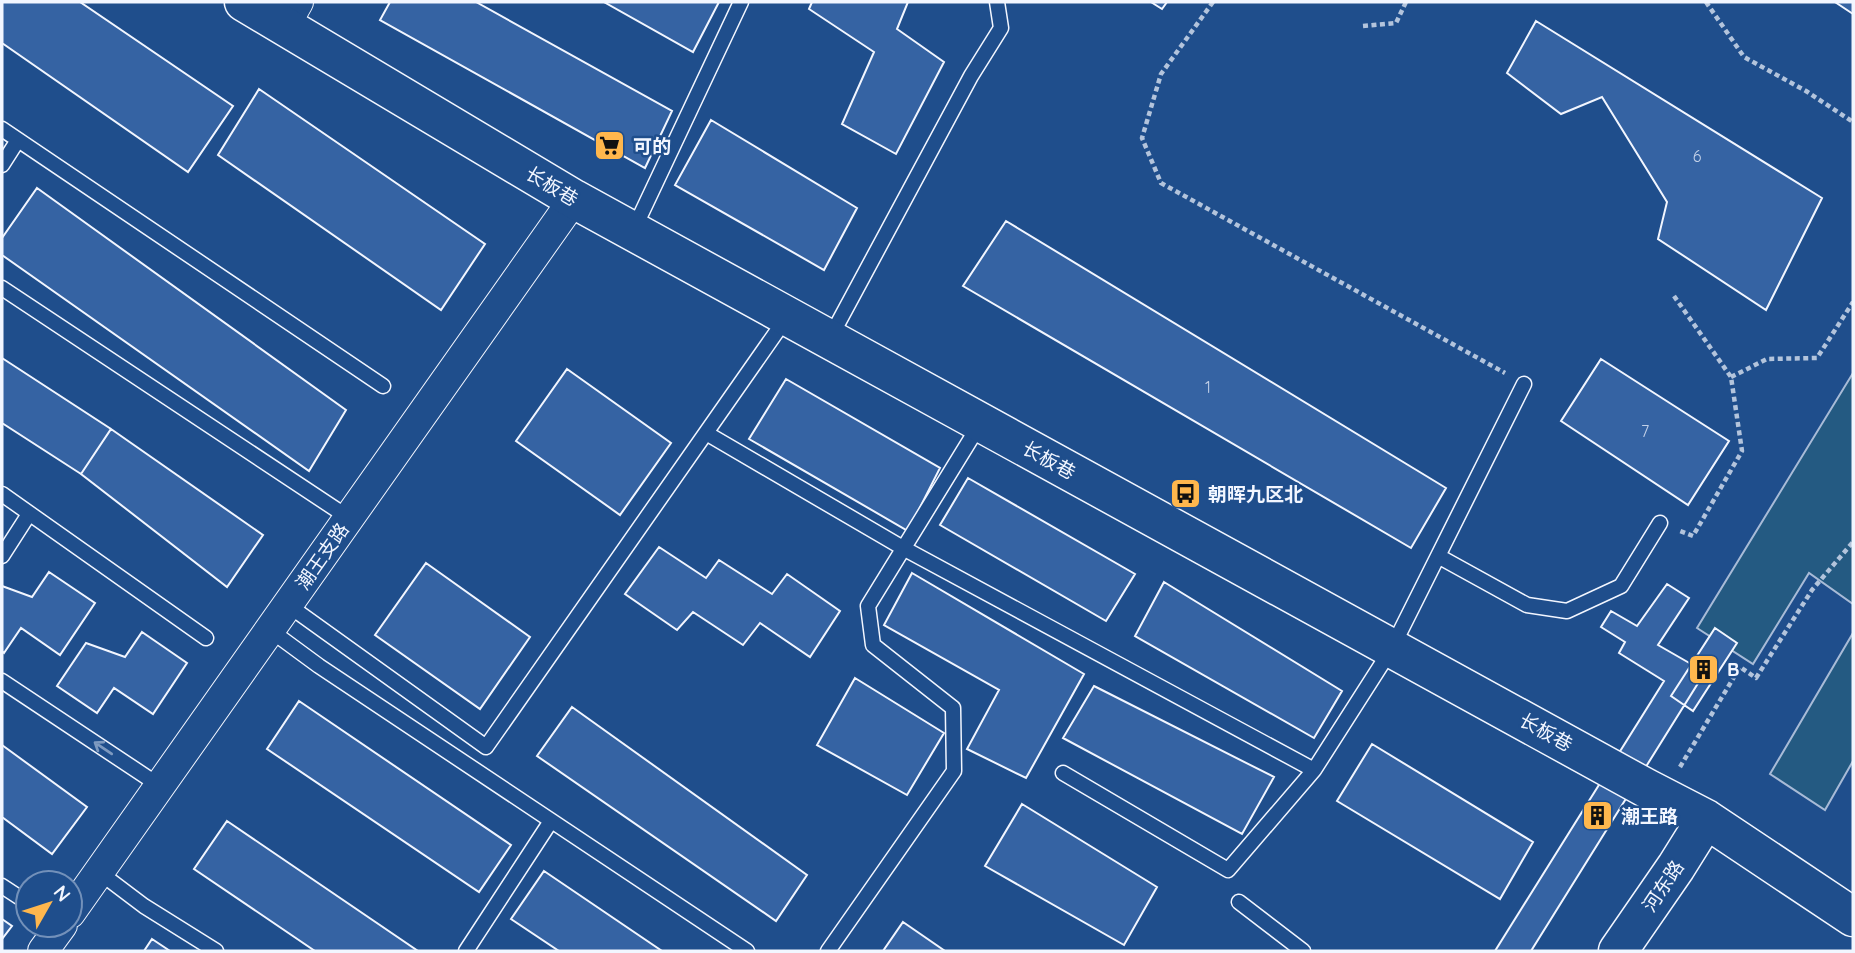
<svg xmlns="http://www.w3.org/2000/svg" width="1855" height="953" viewBox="0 0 1855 953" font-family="Quicksand,'Noto Sans SC',sans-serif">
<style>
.green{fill:#245a82;stroke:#a8bbd7;stroke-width:2}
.building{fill:#3563a3;stroke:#f2f6ff;stroke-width:2}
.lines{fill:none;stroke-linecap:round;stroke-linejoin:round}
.lane-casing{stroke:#f2f6ff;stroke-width:17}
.street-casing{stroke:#f2f6ff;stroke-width:32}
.secondary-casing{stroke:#f2f6ff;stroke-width:41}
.path{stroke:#b3c4dc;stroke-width:4.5;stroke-dasharray:5 3.5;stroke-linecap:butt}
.lane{stroke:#1f4e8c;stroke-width:14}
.street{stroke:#1f4e8c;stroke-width:30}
.secondary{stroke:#1f4e8c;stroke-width:38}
.oneway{stroke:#7e9ac0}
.labels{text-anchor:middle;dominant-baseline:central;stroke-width:5;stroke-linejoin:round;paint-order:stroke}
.number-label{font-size:16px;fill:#c3d1e8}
.poi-label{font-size:19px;font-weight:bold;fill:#f2f6ff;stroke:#1f4e8c;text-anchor:start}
.street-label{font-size:19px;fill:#f2f6ff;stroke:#1f4e8c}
</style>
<rect width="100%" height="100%" fill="#1f4e8c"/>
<!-- green -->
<path class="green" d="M1853 373V604L1809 573 1753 664 1697 628Z
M1853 633V761L1825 810 1770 774Z"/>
<!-- building -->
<path class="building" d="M2 2H80L233 106 188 172 2 43Z
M390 2H476L672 111 645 168 380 20Z
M604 2H719L693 52Z
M812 2H908L897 29 944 62 896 154 842 124 874 52 809 9Z
M1151 2H1167L1162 9Z
M1835 2H1853V14Z
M1536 21 1822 198 1766 310 1658 239 1667 202 1602 97 1561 114 1507 73Z
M259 89 485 244 441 310 218 155Z
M711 120 857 208 824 270 675 185Z
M37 188 346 410 309 471 2 255V238Z
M1006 221 1446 488 1411 548 963 286Z
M2 358 111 429 81 474 2 423Z
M1601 359 1729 441 1688 505 1561 421Z
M567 369 671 443 620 515 516 441Z
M786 379 940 468 908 531 749 439Z
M111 429 263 535 227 587 81 474Z
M968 478 1135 574 1106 621 940 525Z
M659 547 706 578 719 560 772 594 787 574 840 611 810 657 760 623 743 645 693 612 677 630 625 594Z
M426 563 530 637 480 709 375 635Z
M49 572 95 603 60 655 21 628 4 653 2 651V586L32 597Z
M912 573 1084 674 1026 778 967 749 999 690 884 625Z
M1164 582 1342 691 1314 738 1135 636Z
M1667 584 1689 598 1658 645 1705 672 1531 951H1495L1664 681 1619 653 1625 642 1601 627 1611 611 1637 626Z
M1715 628 1737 643 1693 711 1671 696Z
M142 632 187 663 153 714 114 688 97 713 57 686 86 643 125 657Z
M855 678 944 733 907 795 817 745Z
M1094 686 1274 777 1242 834 1063 738Z
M299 701 511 845 479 892 267 749Z
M572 707 807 875 776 921 537 756Z
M1372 744 1533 842 1500 899 1337 801Z
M2 745 87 807 52 854 2 817Z
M1022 804 1157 887 1124 945 985 866Z
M227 821 418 951H315L194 869Z
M544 871 662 951H559L511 919Z
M2 919 12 926 2 939Z
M903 922 945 951H883Z
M152 939 170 951H144Z"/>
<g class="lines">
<defs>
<path id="lane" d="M2 129 383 386
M2 165 18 140
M634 229 741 2
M2 288 349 518
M830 338 971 76 1001 28 997 2
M706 433 903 548 1314 770 1392 648 1524 384
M2 494 206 638
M2 556 29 514
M1438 556 1527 605 1567 611 1621 586 1660 523
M288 605 486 747 787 317
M270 630 319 666 747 951
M2 681 160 786
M1063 773 1228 870 1314 770
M99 872 144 906 216 951
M2 886 28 903
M1239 902 1303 951
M466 951 551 821
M828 951 954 771 953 708 873 645 868 606 980 424"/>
<path id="street" d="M285 25 298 2
M70 913 574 199
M43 951 62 925"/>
<path id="secondary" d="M244 2 574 199 1646 788 1706 819 1853 917
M1618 951 1676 867 1706 819"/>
</defs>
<!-- lane casing -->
<use href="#lane" class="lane-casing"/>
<!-- street casing -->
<use href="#street" class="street-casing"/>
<!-- secondary casing -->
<use href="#secondary" class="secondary-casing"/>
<!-- path -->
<path class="path" d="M1213 2 1161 74 1142 138 1161 183 1505 373
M1706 2 1744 57 1806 91 1853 122
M1363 26 1396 23 1406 2
M1674 296 1731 377 1742 451 1693 536 1680 531
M1731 377 1767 359 1817 358 1853 302
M1680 767 1740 667 1756 678 1812 590 1853 542"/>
<!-- lane -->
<use href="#lane" class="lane"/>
<!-- street -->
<use href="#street" class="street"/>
<!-- secondary -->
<use href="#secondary" class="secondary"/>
</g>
<!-- one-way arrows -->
<defs><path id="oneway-shaft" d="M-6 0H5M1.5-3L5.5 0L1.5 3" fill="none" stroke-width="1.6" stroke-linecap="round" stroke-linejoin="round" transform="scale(1.75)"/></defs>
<use class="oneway" href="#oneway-shaft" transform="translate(103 748) rotate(-146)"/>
<!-- icons -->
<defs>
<symbol id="supermarket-square" viewBox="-11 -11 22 22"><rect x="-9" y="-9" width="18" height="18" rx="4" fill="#ffb74d" stroke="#1f4e8c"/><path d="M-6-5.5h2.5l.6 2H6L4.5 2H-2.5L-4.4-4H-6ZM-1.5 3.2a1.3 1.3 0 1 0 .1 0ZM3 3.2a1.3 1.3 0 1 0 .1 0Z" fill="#111"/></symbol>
<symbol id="bus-square" viewBox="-11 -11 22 22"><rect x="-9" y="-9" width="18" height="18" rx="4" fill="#ffb74d" stroke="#1f4e8c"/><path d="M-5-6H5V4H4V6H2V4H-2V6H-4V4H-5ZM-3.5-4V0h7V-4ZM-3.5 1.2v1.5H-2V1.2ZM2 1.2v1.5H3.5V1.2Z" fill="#111"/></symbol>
<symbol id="building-square" viewBox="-11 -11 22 22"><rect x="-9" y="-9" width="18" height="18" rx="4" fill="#ffb74d" stroke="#1f4e8c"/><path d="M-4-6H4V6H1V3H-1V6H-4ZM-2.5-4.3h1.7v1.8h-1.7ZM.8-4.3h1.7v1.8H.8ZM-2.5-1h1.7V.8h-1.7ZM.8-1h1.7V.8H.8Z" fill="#111"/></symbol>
</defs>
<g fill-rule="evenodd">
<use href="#supermarket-square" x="592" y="128" width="35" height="35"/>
<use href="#bus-square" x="1168" y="476" width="35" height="35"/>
<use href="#building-square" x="1686" y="652" width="35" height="35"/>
<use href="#building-square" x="1580" y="798" width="35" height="35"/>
</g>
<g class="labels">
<!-- number labels -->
<g class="number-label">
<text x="1697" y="156">6</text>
<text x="1208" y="387">1</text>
<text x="1645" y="431">7</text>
</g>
<!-- poi labels -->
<g class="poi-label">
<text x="633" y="146">可的</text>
<text x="1208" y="494">朝晖九区北</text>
<text x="1727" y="669">B</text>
<text x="1621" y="816">潮王路</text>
</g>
<!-- street labels -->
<g class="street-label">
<text transform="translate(552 186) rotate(31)">长板巷</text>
<text transform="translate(1049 460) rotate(29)">长板巷</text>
<text transform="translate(322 556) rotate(-55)">潮王支路</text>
<text transform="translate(1546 732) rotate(29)">长板巷</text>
<text transform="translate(1663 886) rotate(-56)">河东路</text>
</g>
</g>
<!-- border -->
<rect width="1855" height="953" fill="none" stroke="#f2f6ff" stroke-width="7"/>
<!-- north arrow -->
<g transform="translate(49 904) rotate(51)"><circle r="33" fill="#1f4e8c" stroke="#7391ba" stroke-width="2"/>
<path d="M0-5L12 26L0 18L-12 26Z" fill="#ffb74d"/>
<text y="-10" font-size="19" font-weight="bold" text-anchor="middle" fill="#f2f6ff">N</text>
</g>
</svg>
